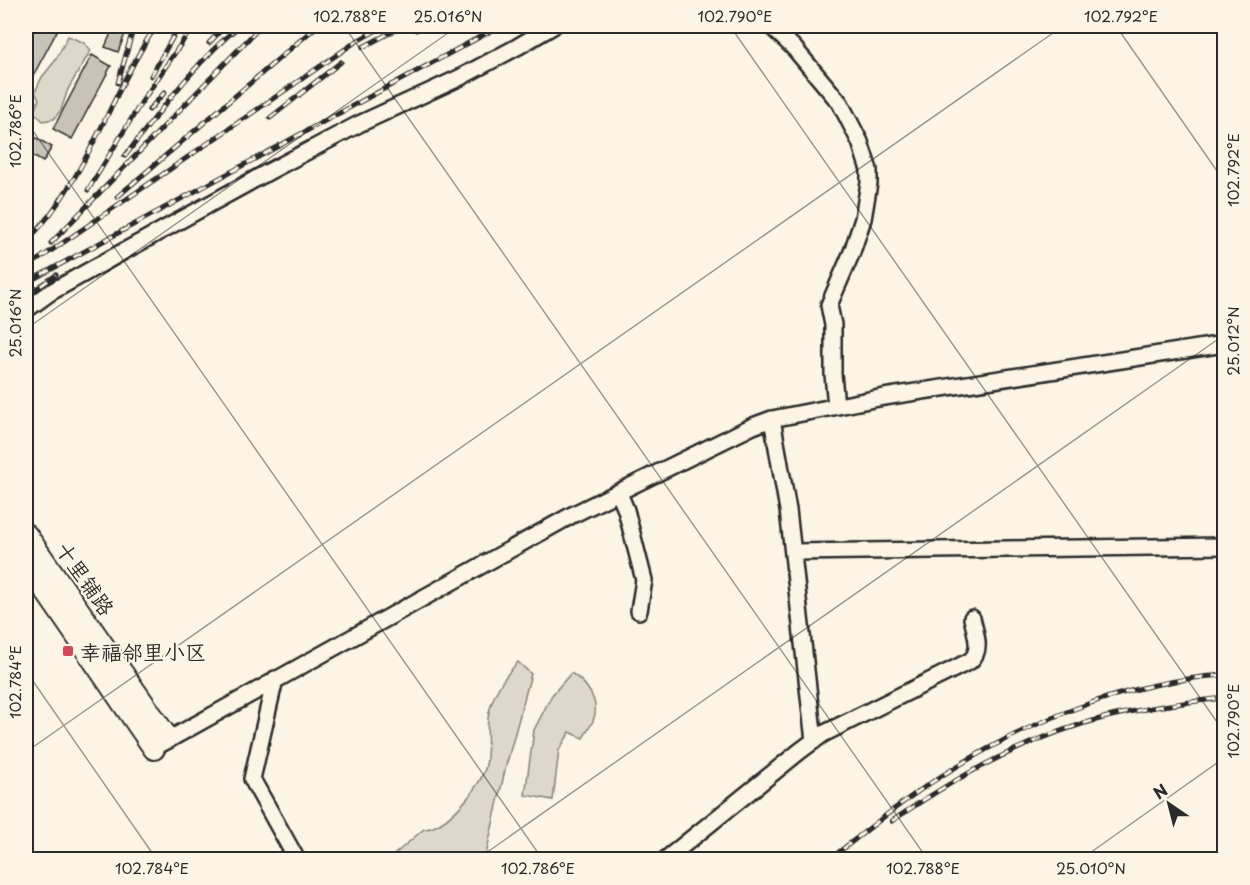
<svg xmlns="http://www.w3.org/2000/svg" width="1250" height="885" viewBox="0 0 1250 885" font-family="'Playpen Sans','LXGW WenKai TC',sans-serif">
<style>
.green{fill:#ded8ca;stroke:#84827a;stroke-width:1.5}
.building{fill:#c8c3b7;stroke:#2b2b2b;stroke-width:1.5}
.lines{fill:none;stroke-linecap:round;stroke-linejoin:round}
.minor-casing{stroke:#2b2b2b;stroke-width:20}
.major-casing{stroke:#2b2b2b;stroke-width:24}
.minor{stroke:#fcf5e5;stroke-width:15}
.major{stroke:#fcf5e5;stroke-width:20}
.rail-casing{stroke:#2b2b2b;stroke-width:5}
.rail{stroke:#fcf5e5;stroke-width:3;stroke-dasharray:9;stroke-linecap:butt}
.ticks{fill:none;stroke:#2b2b2b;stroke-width:1.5;stroke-opacity:0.45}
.poi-dot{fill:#d1495b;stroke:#fcf5e5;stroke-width:2}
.labels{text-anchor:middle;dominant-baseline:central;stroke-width:4.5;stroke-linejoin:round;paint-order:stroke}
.street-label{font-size:21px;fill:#2b2b2b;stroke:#fcf5e5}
.poi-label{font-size:21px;fill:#2b2b2b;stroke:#fcf5e5;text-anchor:start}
.neatline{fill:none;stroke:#2b2b2b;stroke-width:2}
.ticks-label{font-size:15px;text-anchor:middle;fill:#2b2b2b}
</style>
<rect width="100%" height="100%" fill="#fcf5e5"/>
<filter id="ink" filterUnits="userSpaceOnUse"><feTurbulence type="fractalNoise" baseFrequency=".0167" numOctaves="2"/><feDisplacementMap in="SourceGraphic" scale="12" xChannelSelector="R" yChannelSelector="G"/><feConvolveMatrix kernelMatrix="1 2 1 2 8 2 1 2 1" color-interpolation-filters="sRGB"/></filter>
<g filter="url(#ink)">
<!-- green -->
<path class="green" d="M68 36 84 43 91 50 68 89 61 110 54 119 43 121 34 112 39 99 35 92 42 77 55 61Z
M518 662 531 674 505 770 485 859H389L424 829C446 829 482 786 486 765 490 745 484 724 491 705 497 687 506 675 518 662Z
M571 673C587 683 601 702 593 721 590 727 586 733 583 738L570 732 559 750 553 800 525 795 534 730 552 695Z"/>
<!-- building -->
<path class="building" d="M29 26H46L57 31 26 89V32Z
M114 26H128L118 52 105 47Z
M92 55 111 66 72 139 53 129Z
M26 132 52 147 43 162 26 152Z"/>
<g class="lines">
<defs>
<path id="minor" d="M771 26 794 48 840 103 860 142 869 170V183L863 219 852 252 829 305 833 325V374L836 406
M26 310 51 292 117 255 268 172 359 124 459 78 517 47 553 26
M772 419 788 510 814 741
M619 493 626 510 644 580 639 611
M793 552 1224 546
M275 679 252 779 297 860
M161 744 572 515 753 426 772 419 884 397 1224 344
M665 860 800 751 823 734 970 661C983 650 975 633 972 618"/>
<path id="major" d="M26 534 168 738
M26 563 154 749"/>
</defs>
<!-- minor casing -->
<use href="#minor" class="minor-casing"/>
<!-- major casing -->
<use href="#major" class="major-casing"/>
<!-- minor -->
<use href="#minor" class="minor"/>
<!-- major -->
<use href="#major" class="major"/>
<defs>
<path id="rail" d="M416 30 424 26
M209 43 225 26
M363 47 403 26
M151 76 179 26
M118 83 134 26
M149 110 165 92
M270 118 341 62
M125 156C161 110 195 63 239 26
M88 190 141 103 193 26
M117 197 317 26
M26 242C87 181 109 96 156 26
M51 243 261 26
M26 268 357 41 384 26
M26 283 500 26
M26 296 56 275
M892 821C957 776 1030 736 1107 717 1145 708 1185 702 1224 698
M829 860C866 831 903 800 943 775 1027 722 1124 682 1224 675"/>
</defs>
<!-- rail casing -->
<use href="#rail" class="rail-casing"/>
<!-- rail -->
<use href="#rail" class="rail"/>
</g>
</g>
<!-- ticks -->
<path class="ticks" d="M344 26 928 860M730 26 1224 732M1116 26 1224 181M26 121 543 860M26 329 458 26M26 671 157 860M26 752 1063 26M476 860 1224 335M1080 860 1224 758"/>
<!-- markers -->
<rect class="poi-dot" x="62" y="645" width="12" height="12" rx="3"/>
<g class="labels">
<!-- street labels -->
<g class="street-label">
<text transform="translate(86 578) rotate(55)">十里铺路</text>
</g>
<!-- poi labels -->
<g class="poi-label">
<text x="80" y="651">幸福邻里小区</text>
</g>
</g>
<!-- margin -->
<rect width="1250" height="885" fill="none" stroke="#fcf5e5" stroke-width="66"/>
<!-- north arrow -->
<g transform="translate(1169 804) rotate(325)" stroke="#fcf5e5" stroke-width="4.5" paint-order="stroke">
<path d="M0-4.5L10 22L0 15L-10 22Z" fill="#2b2b2b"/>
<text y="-9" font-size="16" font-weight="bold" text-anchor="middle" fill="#2b2b2b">N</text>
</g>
<rect x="33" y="33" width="1184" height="819" class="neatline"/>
<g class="ticks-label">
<text x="350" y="22">102.788°E</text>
<text x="448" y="22">25.016°N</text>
<text x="735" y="22">102.790°E</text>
<text x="1121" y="22">102.792°E</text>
<text transform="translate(16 131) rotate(-90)" y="5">102.786°E</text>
<text transform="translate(1234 170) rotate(-90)" y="5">102.792°E</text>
<text transform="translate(16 323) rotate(-90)" y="5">25.016°N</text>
<text transform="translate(1234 341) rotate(-90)" y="5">25.012°N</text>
<text transform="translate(16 682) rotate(-90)" y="5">102.784°E</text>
<text transform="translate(1234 721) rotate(-90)" y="5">102.790°E</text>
<text x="152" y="874">102.784°E</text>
<text x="538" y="874">102.786°E</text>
<text x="923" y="874">102.788°E</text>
<text x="1091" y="874">25.010°N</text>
</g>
</svg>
